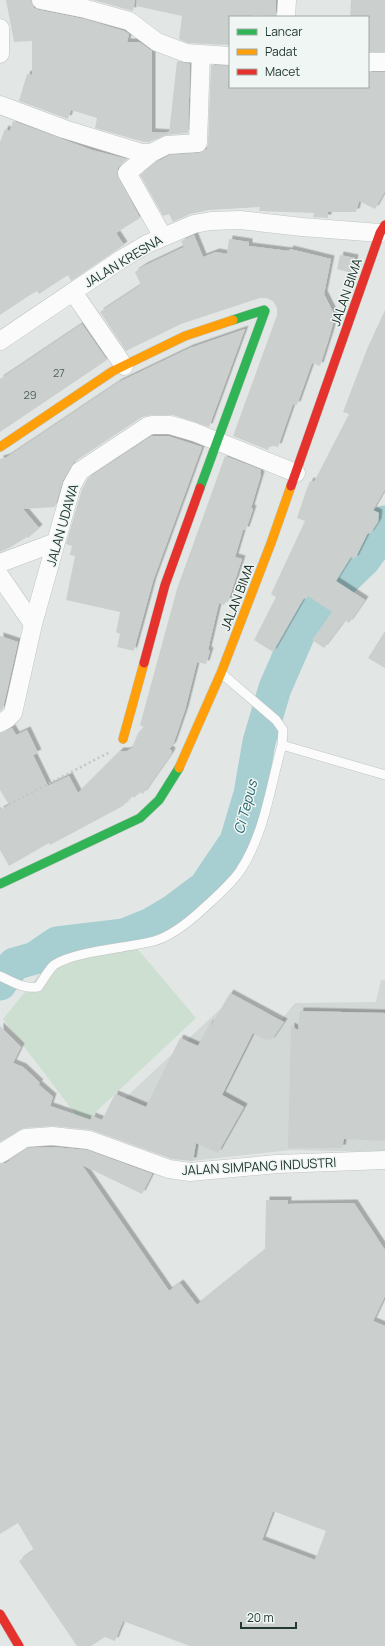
<svg xmlns="http://www.w3.org/2000/svg" width="385" height="1646" viewBox="0 0 385 1646" font-family="Manrope,sans-serif">
<style>
.built{fill:#d1d8d5}
.green{fill:#cddfd1}
.lines{fill:none;stroke-linecap:round;stroke-linejoin:round}
.river{stroke:#a7ced1;stroke-width:33}
.building{fill:#cbd0ce;fill-rule:evenodd;filter:url(#shadow)}
.lane-casing{stroke:#bfc4c2;stroke-width:10}
.street-casing{stroke:#bfc4c2;stroke-width:19}
.fast-casing{stroke:#bfc5c2;stroke-width:10}
.slow-casing{stroke:#bfc5c2;stroke-width:10}
.jam-casing{stroke:#bfc5c2;stroke-width:10}
.path{stroke:#c0c7c5;stroke-width:2.5;stroke-dasharray:2 3;stroke-linecap:butt}
.lane{stroke:#fbfbfb;stroke-width:9}
.street{stroke:#fbfbfb;stroke-width:18}
.fast{stroke:#30b455;stroke-width:9}
.slow{stroke:#ff9f0a;stroke-width:9}
.jam{stroke:#e5322d;stroke-width:9}
.labels{text-anchor:middle;dominant-baseline:central;stroke-width:3;stroke-linejoin:round;paint-order:stroke}
.number-label{font-size:11px;fill:#4e5f59}
.street-label{font-size:13px;fill:#233831;stroke:#f0f6f3}
.water-label{font-size:14px;font-style:italic;fill:#24646c;stroke:#f0f6f3}
</style>
<defs>
<filter id="shadow"><feDropShadow dx="3.5" dy="-3.5" stdDeviation="0" flood-color="#0004"/></filter>
</defs>
<rect width="100%" height="100%" fill="#e2e7e5"/>
<!-- built -->
<path class="built" d="M381 980H385V1152L291 1150 191 1161 158 1154 91 1130 233 997 282 1019 295 1003 376 1002Z"/>
<!-- green -->
<path class="green" d="M135 946 196 1018 83 1124 3 1019 43 970 63 954Z"/>
<g class="lines">
<!-- river -->
<path class="river" d="M0 984 14 964 35 958 57 943 124 935 151 924 173 911 205 887 236 841 250 794 259 742 275 688 300 631 327 596 364 560 381 536 385 522"/>
</g>
<!-- building -->
<path class="building" d="M6 0H31L34 8 39 10 84 19 124 31 129 34 127 42H139L152 51V132L169 133 177 61 190 64 188 133 166 135 149 142H144L95 128 97 118 71 110 68 119 19 101 27 74 32 75V41L14 42Z
M93 0H135L133 11Z
M137 0H276V16L253 15V17H230V45L188 43 179 39 182 16 136 6Z
M351 0H385V52H368V17H350Z
M211 65 229 66 228 87H368V72H385V191L375 209 359 201 356 212H328V218L313 217 314 213 259 211 260 207 209 210 190 214 173 222 169 214 163 216 140 175 157 162 170 155 199 153 207 149 208 143Z
M13 121 92 150 127 159 118 168 117 174 140 218 116 233 124 245 71 281 68 275 39 294 37 291 27 297 0 315V142L5 129 10 131Z
M194 235 203 257 216 252 227 254 229 239 249 242V246L289 251 290 249 331 259 324 294 335 316 330 335 320 366 312 363 297 405 293 404 278 447 270 445 268 450 233 436 277 315V308L273 301 266 298H260L181 324 126 351 100 312 141 285 135 272 144 266 184 247 181 241Z
M340 255 355 258 352 273 337 269Z
M385 310V489L373 510 379 513 378 522 370 534 368 533 355 559 351 557 336 581 365 600 349 623 345 620 324 648 312 640 332 612 308 596 306 599 304 598 273 652 254 640 276 597 271 594 305 521 297 518 306 491 310 481 314 482 349 414 343 412 367 349Z
M82 324 107 360 0 432V379Z
M245 329 209 427 173 415H152L142 417 74 462 63 480 55 507 23 509 39 528 28 538 27 537 9 548 0 552V459L7 457 119 382 190 348Z
M152 436H168L202 447 153 581 131 661 134 651 117 647 120 634 116 632 120 612 66 600 75 556 70 555 72 546 66 544 82 489 88 478Z
M225 456 261 470 260 474 261 475 251 508 253 509 246 530H243L235 557 242 559 228 602H226L224 605 219 603 208 650 210 651 206 664 197 662 185 710 173 745 169 749 172 751 171 754 143 794 140 792 134 798 132 796 123 806 50 845 49 843 9 866 0 850V810L9 805 0 790V733L12 728 16 735 27 730 38 753 33 755 48 786 69 776 78 793 120 751H127L132 748 138 733 144 727 140 725 177 589Z
M385 631V668L368 658Z
M0 636 18 642 3 708 0 711Z
M230 993 284 1022 271 1041 267 1039 266 1040 253 1033 222 1095 244 1107 218 1153 196 1143 193 1161 172 1159 92 1130 53 1126 24 1128 0 1142V1026L21 1047 13 1063 23 1067 40 1083 38 1084 53 1097 50 1106 91 1120 92 1116 102 1120 115 1094 146 1107 180 1038 198 1046 210 1023 212 1024Z
M300 1011 385 1013V1141L344 1139 342 1148H288L291 1026 298 1030Z
M52 1147 87 1150 152 1174 142 1194 82 1165 169 1291 180 1283 197 1305 265 1250 266 1200H288V1204L354 1203 385 1250V1296L373 1321 385 1326V1646H190L123 1621 115 1641 105 1637 91 1646H77L19 1561 34 1550 18 1523 0 1534V1164L6 1163 28 1148ZM273 1511 326 1531 315 1560 262 1540Z"/>
<g class="lines">
<defs>
<path id="lane" d="M221 673 276 720 283 730 282 745 385 775
M0 976C13 982 23 989 38 987 43 981 48 970 54 965 75 951 127 948 154 941 172 936 190 921 204 908 216 897 231 884 240 871 265 833 270 787 282 745"/>
<path id="street" d="M41 0 86 9 129 21 157 42 186 53 230 56
M286 17 287 0
M0 28V54
M368 62H385
M0 105 64 129 142 153H151
M163 237 127 173 151 153 167 145 198 143 201 54
M73 292 124 366
M0 341 120 260 147 244 194 224 211 221 240 220 302 227 380 233
M0 563 56 542
M0 576 33 624
M0 723 7 719 13 713 33 624 72 485 80 471 148 426 152 425H170L194 432 296 473
M0 1154 25 1138 52 1136 89 1140 169 1169 190 1172 277 1164 385 1160"/>
<path id="fast" d="M200 488 265 311 264 310 233 320
M0 884 140 818 159 800 179 768"/>
<path id="slow" d="M0 447 113 371 185 336 233 320
M123 739 144 663
M179 768 221 673 271 543 291 486"/>
<path id="jam" d="M291 486 380 233 385 225
M144 663 165 585 200 488
M0 1614 19 1646"/>
</defs>
<!-- lane casing -->
<use href="#lane" class="lane-casing"/>
<!-- street casing -->
<use href="#street" class="street-casing"/>
<!-- fast casing -->
<use href="#fast" class="fast-casing"/>
<!-- slow casing -->
<use href="#slow" class="slow-casing"/>
<!-- jam casing -->
<use href="#jam" class="jam-casing"/>
<!-- path -->
<path class="path" d="M0 809 110 752"/>
<!-- lane -->
<use href="#lane" class="lane"/>
<!-- street -->
<use href="#street" class="street"/>
<!-- fast -->
<use href="#fast" class="fast"/>
<!-- slow -->
<use href="#slow" class="slow"/>
<!-- jam -->
<use href="#jam" class="jam"/>
</g>
<g class="labels">
<!-- number labels -->
<g class="number-label">
<text x="59" y="372">27</text>
<text x="30" y="394">29</text>
</g>
<!-- street labels -->
<g class="street-label">
<text transform="translate(123 261) rotate(-31)">JALAN KRESNA</text>
<text transform="translate(346 292) rotate(-71)">JALAN BIMA</text>
<text transform="translate(62 525) rotate(-74)">JALAN UDAWA</text>
<text transform="translate(237 597) rotate(-69)">JALAN BIMA</text>
<text transform="translate(259 1166) rotate(-3)">JALAN SIMPANG INDUSTRI</text>
</g>
<!-- water labels -->
<g class="water-label">
<text transform="translate(245 807) rotate(-75)">Ci Tepus</text>
</g>
</g>
<!-- legend -->
<rect x="229" y="16" width="140" height="72" fill="#f0f6f3" stroke="#9eaaa5"/>
<rect x="237" y="29" width="20" height="6" fill="#30b455" stroke="#9eaaa5"/>
<text x="265" y="36" font-size="12" fill="#233831">Lancar</text>
<rect x="237" y="49" width="20" height="6" fill="#ff9f0a" stroke="#9eaaa5"/>
<text x="265" y="56" font-size="12" fill="#233831">Padat</text>
<rect x="237" y="69" width="20" height="6" fill="#e5322d" stroke="#9eaaa5"/>
<text x="265" y="76" font-size="12" fill="#233831">Macet</text>
<!-- scale -->
<path d="M241 1622v6h55v-6" fill="none" stroke="#233831" stroke-width="2"/>
<text x="247" y="1622" font-size="12" fill="#233831" stroke="#f0f6f3" stroke-width="3" paint-order="stroke">20 m</text>
</svg>
